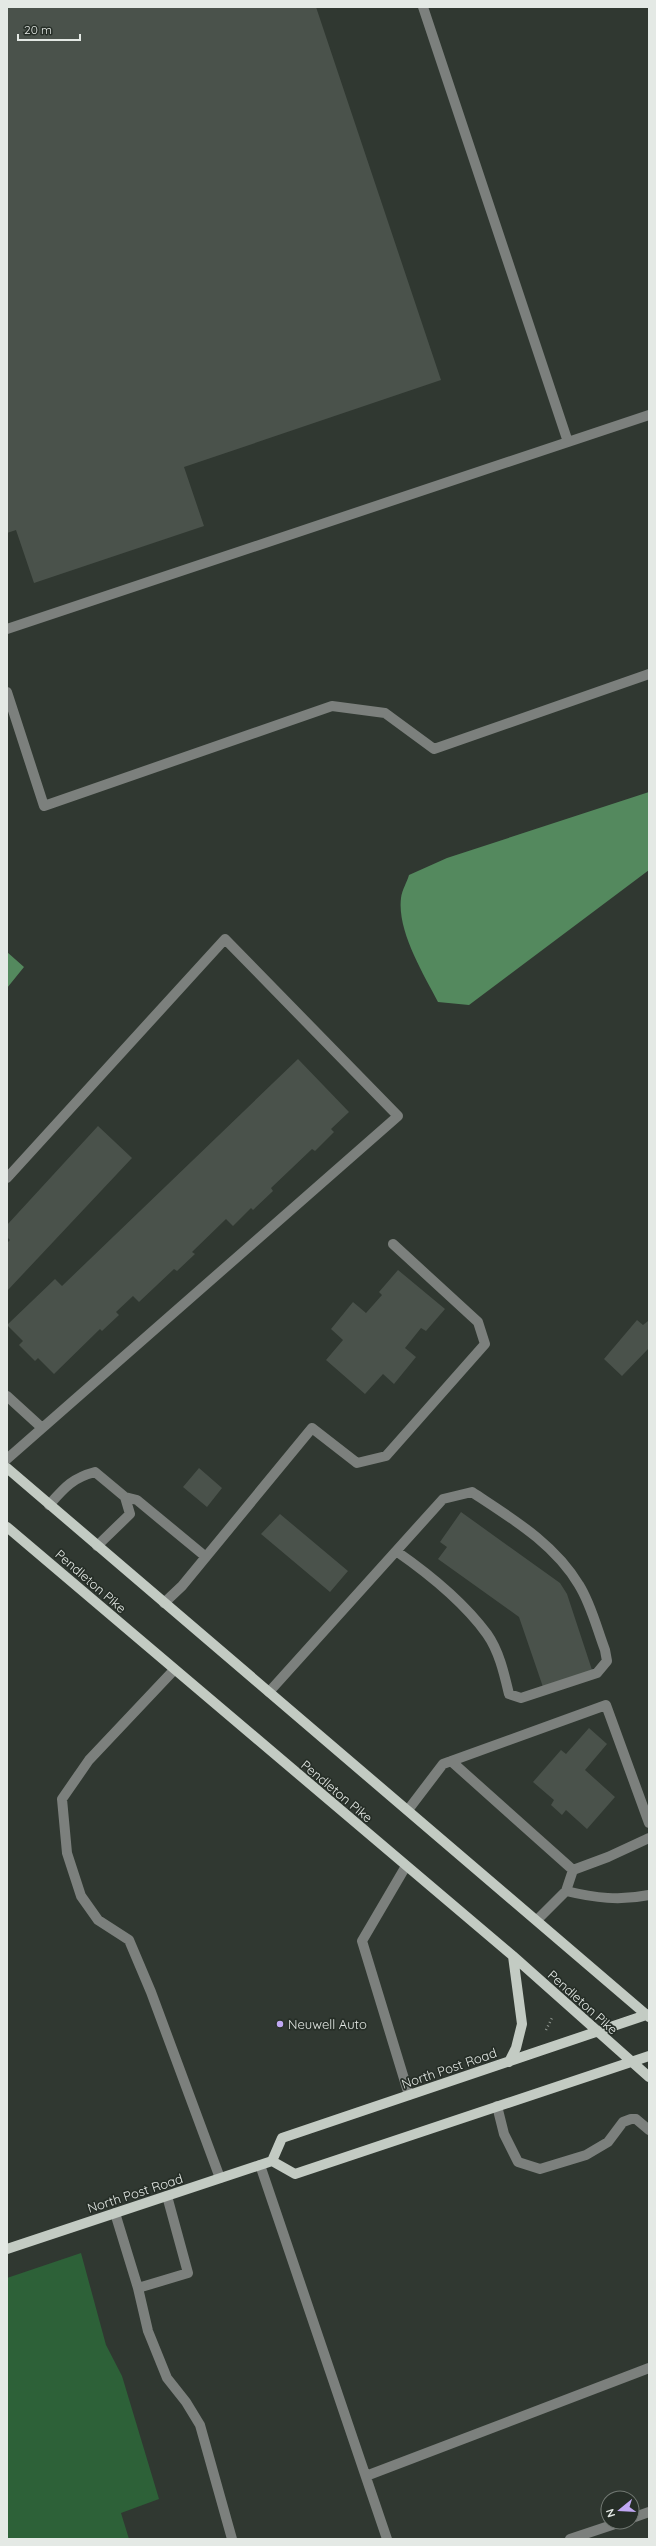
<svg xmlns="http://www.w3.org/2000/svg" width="656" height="2546" viewBox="0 0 656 2546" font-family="Quicksand,sans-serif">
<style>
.green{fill:#2d6138}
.water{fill:#54895e}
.building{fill:#4a524b}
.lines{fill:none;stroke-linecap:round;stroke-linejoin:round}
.path{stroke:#919892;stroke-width:2.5;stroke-dasharray:1 3;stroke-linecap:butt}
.minor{stroke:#7c807d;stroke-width:10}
.major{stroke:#c3cbc3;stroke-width:10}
.poi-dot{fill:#c0a8f3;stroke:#262e27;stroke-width:1.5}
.labels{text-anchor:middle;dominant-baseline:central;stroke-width:3.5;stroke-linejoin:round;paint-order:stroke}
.street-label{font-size:13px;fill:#e4e9e5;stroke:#262e27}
.poi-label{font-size:13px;fill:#e4e9e5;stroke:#262e27;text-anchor:start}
</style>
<rect width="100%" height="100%" fill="#303831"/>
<!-- green -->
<path class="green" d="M81 2253 106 2345 122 2376 159 2499 121 2513 129 2539H7V2278Z"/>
<!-- water -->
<path class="water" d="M649 792V870L469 1005 438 1002C423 973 397 931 401 898 402 890 407 882 409 875L447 858Z
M7 952 24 967 7 988Z"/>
<!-- building -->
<path class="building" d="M7 7H316L441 380 184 467 204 526 34 583 16 530 7 533Z
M298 1059 349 1112 331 1129 334 1132 315 1151 312 1149 271 1188 273 1191 253 1210 251 1208 233 1226 226 1219 192 1252 195 1254 177 1271 174 1269 139 1302 133 1296 116 1312 119 1315 102 1331 100 1329 54 1374 38 1358 35 1361 19 1345 23 1341 7 1325 55 1279 62 1286Z
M98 1126 132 1158 7 1291V1243L10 1240 7 1237V1225Z
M398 1270 445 1309 426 1331 421 1328 405 1348 416 1357 394 1384 383 1374 365 1394 326 1360 343 1340 331 1329 353 1302 366 1313 382 1295 379 1292Z
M637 1320 643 1325 648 1321 649 1322V1348L622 1376 604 1359Z
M199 1468 222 1488 207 1507 183 1487Z
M461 1512 560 1583 567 1594 592 1670 543 1687 519 1617 438 1559 447 1547 440 1542Z
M280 1514 348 1571 330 1592 261 1534Z
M589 1728 607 1744 585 1770 615 1797 587 1829 566 1810 562 1815 551 1805 554 1800 533 1782 561 1750 566 1754Z"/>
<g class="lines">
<!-- path -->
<path class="path" d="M546 2030 552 2018"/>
<!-- minor -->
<path class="minor" d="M423 7 568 442
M7 629 649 415
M7 692 44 806 332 706 385 713 434 749 649 674
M7 1178 225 939 398 1116 7 1459
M7 1396 41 1427
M125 1497 137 1500 206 1557
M49 1505C64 1488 72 1478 95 1472L125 1497 130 1514 97 1546
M164 1603 182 1586 312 1428 357 1463 386 1456 485 1344 478 1322 393 1244
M174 1670 89 1760 62 1799 67 1853 81 1896 98 1920 129 1940 151 1992 220 2178
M269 1692 443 1499 472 1492C511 1518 554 1543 579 1585 591 1604 597 1629 605 1650L607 1661 597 1673 521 1698 509 1694C504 1673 499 1651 487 1634 463 1601 429 1574 396 1551
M451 1761 573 1870 608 1857 649 1838
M408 1810 443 1764 606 1705 649 1823
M406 1866 362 1941 409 2095
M566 1891C595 1898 620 1901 649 1895
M537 1920 566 1891 573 1870
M497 2106 504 2134 518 2162 540 2169 586 2155 608 2142 623 2122 631 2119H636L649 2130
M260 2165 387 2539
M115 2213 138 2288 188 2273 167 2196
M138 2288 148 2331 167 2378 186 2402 200 2425 232 2539
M366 2476 649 2368
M632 2518 649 2512
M570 2539 621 2522"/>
<!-- major -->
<path class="major" d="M7 1468 649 2017
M7 1527 513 1956 649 2077
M509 2062 516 2048 522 2024 513 1956
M272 2161 282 2138 649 2014
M7 2249 272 2161 295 2174 649 2056"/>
</g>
<!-- markers -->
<circle class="poi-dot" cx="280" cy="2024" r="4"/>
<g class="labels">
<!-- street labels -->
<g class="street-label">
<text transform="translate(91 1581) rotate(41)">Pendleton Pike</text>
<text transform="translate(337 1791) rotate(40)">Pendleton Pike</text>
<text transform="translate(583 2002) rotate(42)">Pendleton Pike</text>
<text transform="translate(449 2068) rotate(-19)">North Post Road</text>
<text transform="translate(135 2193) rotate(-18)">North Post Road</text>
</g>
<!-- poi labels -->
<g class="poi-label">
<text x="288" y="2024">Neuwell Auto</text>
</g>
</g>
<!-- border -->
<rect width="656" height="2546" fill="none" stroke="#e4e9e5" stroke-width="16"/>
<!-- north arrow -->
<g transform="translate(620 2510) rotate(252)"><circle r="19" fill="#262e27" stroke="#727973"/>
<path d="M0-3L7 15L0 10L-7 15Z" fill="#c0a8f3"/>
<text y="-6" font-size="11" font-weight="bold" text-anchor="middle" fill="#e4e9e5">N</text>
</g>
<!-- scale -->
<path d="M18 34v6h62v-6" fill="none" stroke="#e4e9e5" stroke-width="2"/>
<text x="24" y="34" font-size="12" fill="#e4e9e5" stroke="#262e27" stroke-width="3" paint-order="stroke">20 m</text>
</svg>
